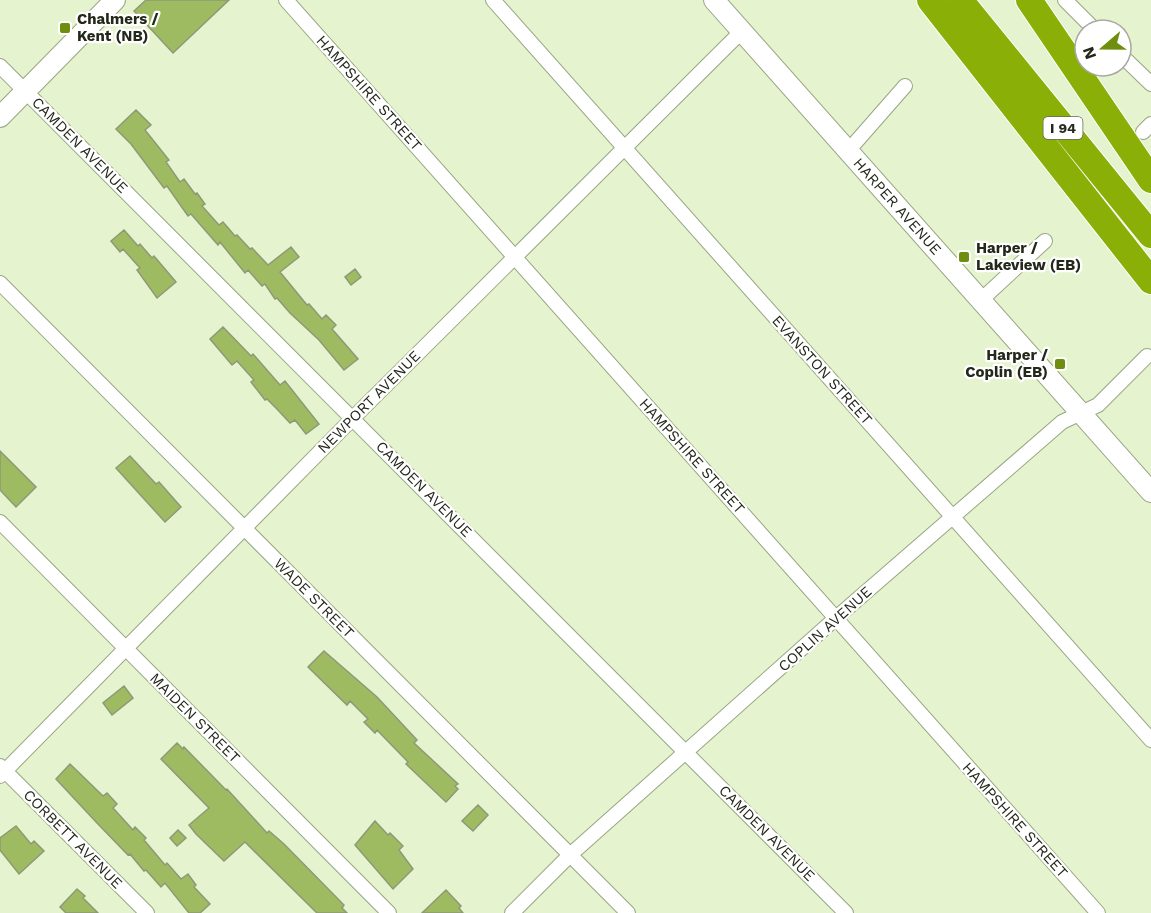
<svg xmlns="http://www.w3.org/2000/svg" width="1151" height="913" viewBox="0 0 1151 913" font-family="'Work Sans',sans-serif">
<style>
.building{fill:#9fbb62;stroke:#8d9977;stroke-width:1.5}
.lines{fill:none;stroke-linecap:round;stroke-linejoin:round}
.street-casing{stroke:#99a583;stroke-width:16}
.secondary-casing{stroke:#99a583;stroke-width:22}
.highway-casing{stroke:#fff;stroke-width:28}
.street{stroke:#fff;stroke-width:14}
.secondary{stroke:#fff;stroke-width:20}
.highway{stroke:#8ab008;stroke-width:26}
.poi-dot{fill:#6f8d0f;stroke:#fff;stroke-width:2}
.labels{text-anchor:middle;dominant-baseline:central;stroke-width:4.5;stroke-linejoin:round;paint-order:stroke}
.shield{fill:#fff;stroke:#65685f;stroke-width:1.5}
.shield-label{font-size:14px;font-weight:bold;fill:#23281a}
.poi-label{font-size:15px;font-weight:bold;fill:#23281a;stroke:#fff;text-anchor:start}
.street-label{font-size:15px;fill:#23281a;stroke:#fff}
</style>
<rect width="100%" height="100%" fill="#e5f3ce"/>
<!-- building -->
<path class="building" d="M146 0H229L173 53 134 11Z
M136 110 151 125 145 130 169 160 166 162 180 182 184 179 195 194 197 193 205 204 202 206 219 225 223 222 235 236 237 235 250 249 252 248 268 265 291 247 299 257 280 272 307 305 309 304 322 319 326 315 336 325 332 329 358 359 344 370 319 340 290 313 277 298 275 299 265 284 262 286 248 270 245 273 220 242 218 245 191 214 188 216 167 186 164 188 131 144 116 129Z
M124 230 138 246 140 244 152 258 154 256 176 282 157 298 137 270 140 268 123 249 120 252 111 241Z
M355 269 361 277 351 285 345 277Z
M223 327 251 356 253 354 280 385 285 381 319 424 306 434 295 420 290 423 276 408 267 399 265 400 251 382 254 380 237 361 232 365 210 339Z
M0 451 36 487 16 507 0 490Z
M130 456 156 484 159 482 181 507 165 522 116 468Z
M324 651 377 697 417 740 414 743 458 784 455 786 458 789 446 802 406 764 408 762 377 730 375 733 364 722 368 719 350 701 347 705 308 667Z
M124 686 133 698 112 715 103 703Z
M177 743 183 749 184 747 226 790 227 789 267 833 269 831 284 844 344 905 342 908 347 913H317L245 842 224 861 196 834 189 825 209 808 161 759Z
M70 764 103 796 107 793 117 804 113 808 133 830 135 827 146 838 144 840 165 865 167 863 181 879 188 874 196 885 194 887 210 904 200 913H189L165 883 161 887 146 870 144 871 130 854 128 855 97 823 56 779Z
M478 805 488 815 473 831 462 821Z
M375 821 388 835 390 833 403 846 399 850 413 869 393 889 355 845Z
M16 826 31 844 34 841 44 851 19 874 0 850V838Z
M178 830 186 838 177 846 170 838Z
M77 889 85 896 83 898 98 913H66L60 907Z
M446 890 461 906 459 908 463 913H422Z"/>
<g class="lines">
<defs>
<path id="street" d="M286 0 1098 913
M493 0 1151 740
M1065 0 1095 30
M1121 55 1151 84
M0 66 846 913
M1143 132 1151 124
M848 151 905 86
M0 283 628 913
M981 300 1045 241
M0 522 389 913
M0 766 147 913
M0 776 353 418 742 31
M512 913 570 855 836 618 1062 422 1098 405 1147 356"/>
<g id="secondary">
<path id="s1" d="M714 0 1151 492"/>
<path d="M0 117 115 0"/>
</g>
<path id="highway" d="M930 0 1151 281
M960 0 1151 235
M1029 0 1151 180"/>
</defs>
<!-- street casing -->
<use href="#street" class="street-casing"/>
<!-- secondary casing -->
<use href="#secondary" class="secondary-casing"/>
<!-- highway casing -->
<use href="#highway" class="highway-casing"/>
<!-- street -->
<use href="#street" class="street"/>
<!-- secondary -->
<use href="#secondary" class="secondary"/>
<!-- highway -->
<use href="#highway" class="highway"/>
</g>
<!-- markers -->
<g class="poi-dot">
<rect x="59" y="22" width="12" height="12" rx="3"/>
<rect x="958" y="251" width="12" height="12" rx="3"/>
<rect x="1054" y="358" width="12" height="12" rx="3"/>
</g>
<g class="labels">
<!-- shield labels -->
<rect class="shield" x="1043.5" y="117" width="39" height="22" rx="4.5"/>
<g class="shield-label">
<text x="1063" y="128">I 94</text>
</g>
<!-- poi labels -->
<g class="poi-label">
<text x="77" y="19">Chalmers /<tspan x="77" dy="17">Kent (NB)</tspan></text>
<text x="976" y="248">Harper /<tspan x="976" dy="17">Lakeview (EB)</tspan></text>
<text x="1048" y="355" text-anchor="end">Harper /<tspan x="1048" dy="17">Coplin (EB)</tspan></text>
</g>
<!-- street labels -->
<g class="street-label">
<text transform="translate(369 93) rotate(48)">HAMPSHIRE STREET</text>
<text transform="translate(80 145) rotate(45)">CAMDEN AVENUE</text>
<text stroke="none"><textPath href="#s1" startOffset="276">HARPER AVENUE</textPath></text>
<text transform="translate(822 370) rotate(48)">EVANSTON STREET</text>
<text transform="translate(369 402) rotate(-45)">NEWPORT AVENUE</text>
<text transform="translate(692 456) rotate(48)">HAMPSHIRE STREET</text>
<text transform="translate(424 489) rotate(45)">CAMDEN AVENUE</text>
<text transform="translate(314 598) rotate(45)">WADE STREET</text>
<text transform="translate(825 629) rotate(-42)">COPLIN AVENUE</text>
<text transform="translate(195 718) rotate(45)">MAIDEN STREET</text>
<text transform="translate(1015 820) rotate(48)">HAMPSHIRE STREET</text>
<text transform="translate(767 833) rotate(45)">CAMDEN AVENUE</text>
<text transform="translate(73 839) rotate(45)">CORBETT AVENUE</text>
</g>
</g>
<!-- north arrow -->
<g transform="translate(1103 48) rotate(250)"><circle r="28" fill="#ffffff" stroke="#a7a9a3" stroke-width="1.5"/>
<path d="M0-4.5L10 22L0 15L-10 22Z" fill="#6f8d0f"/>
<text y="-9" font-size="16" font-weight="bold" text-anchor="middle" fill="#23281a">N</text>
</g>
</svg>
